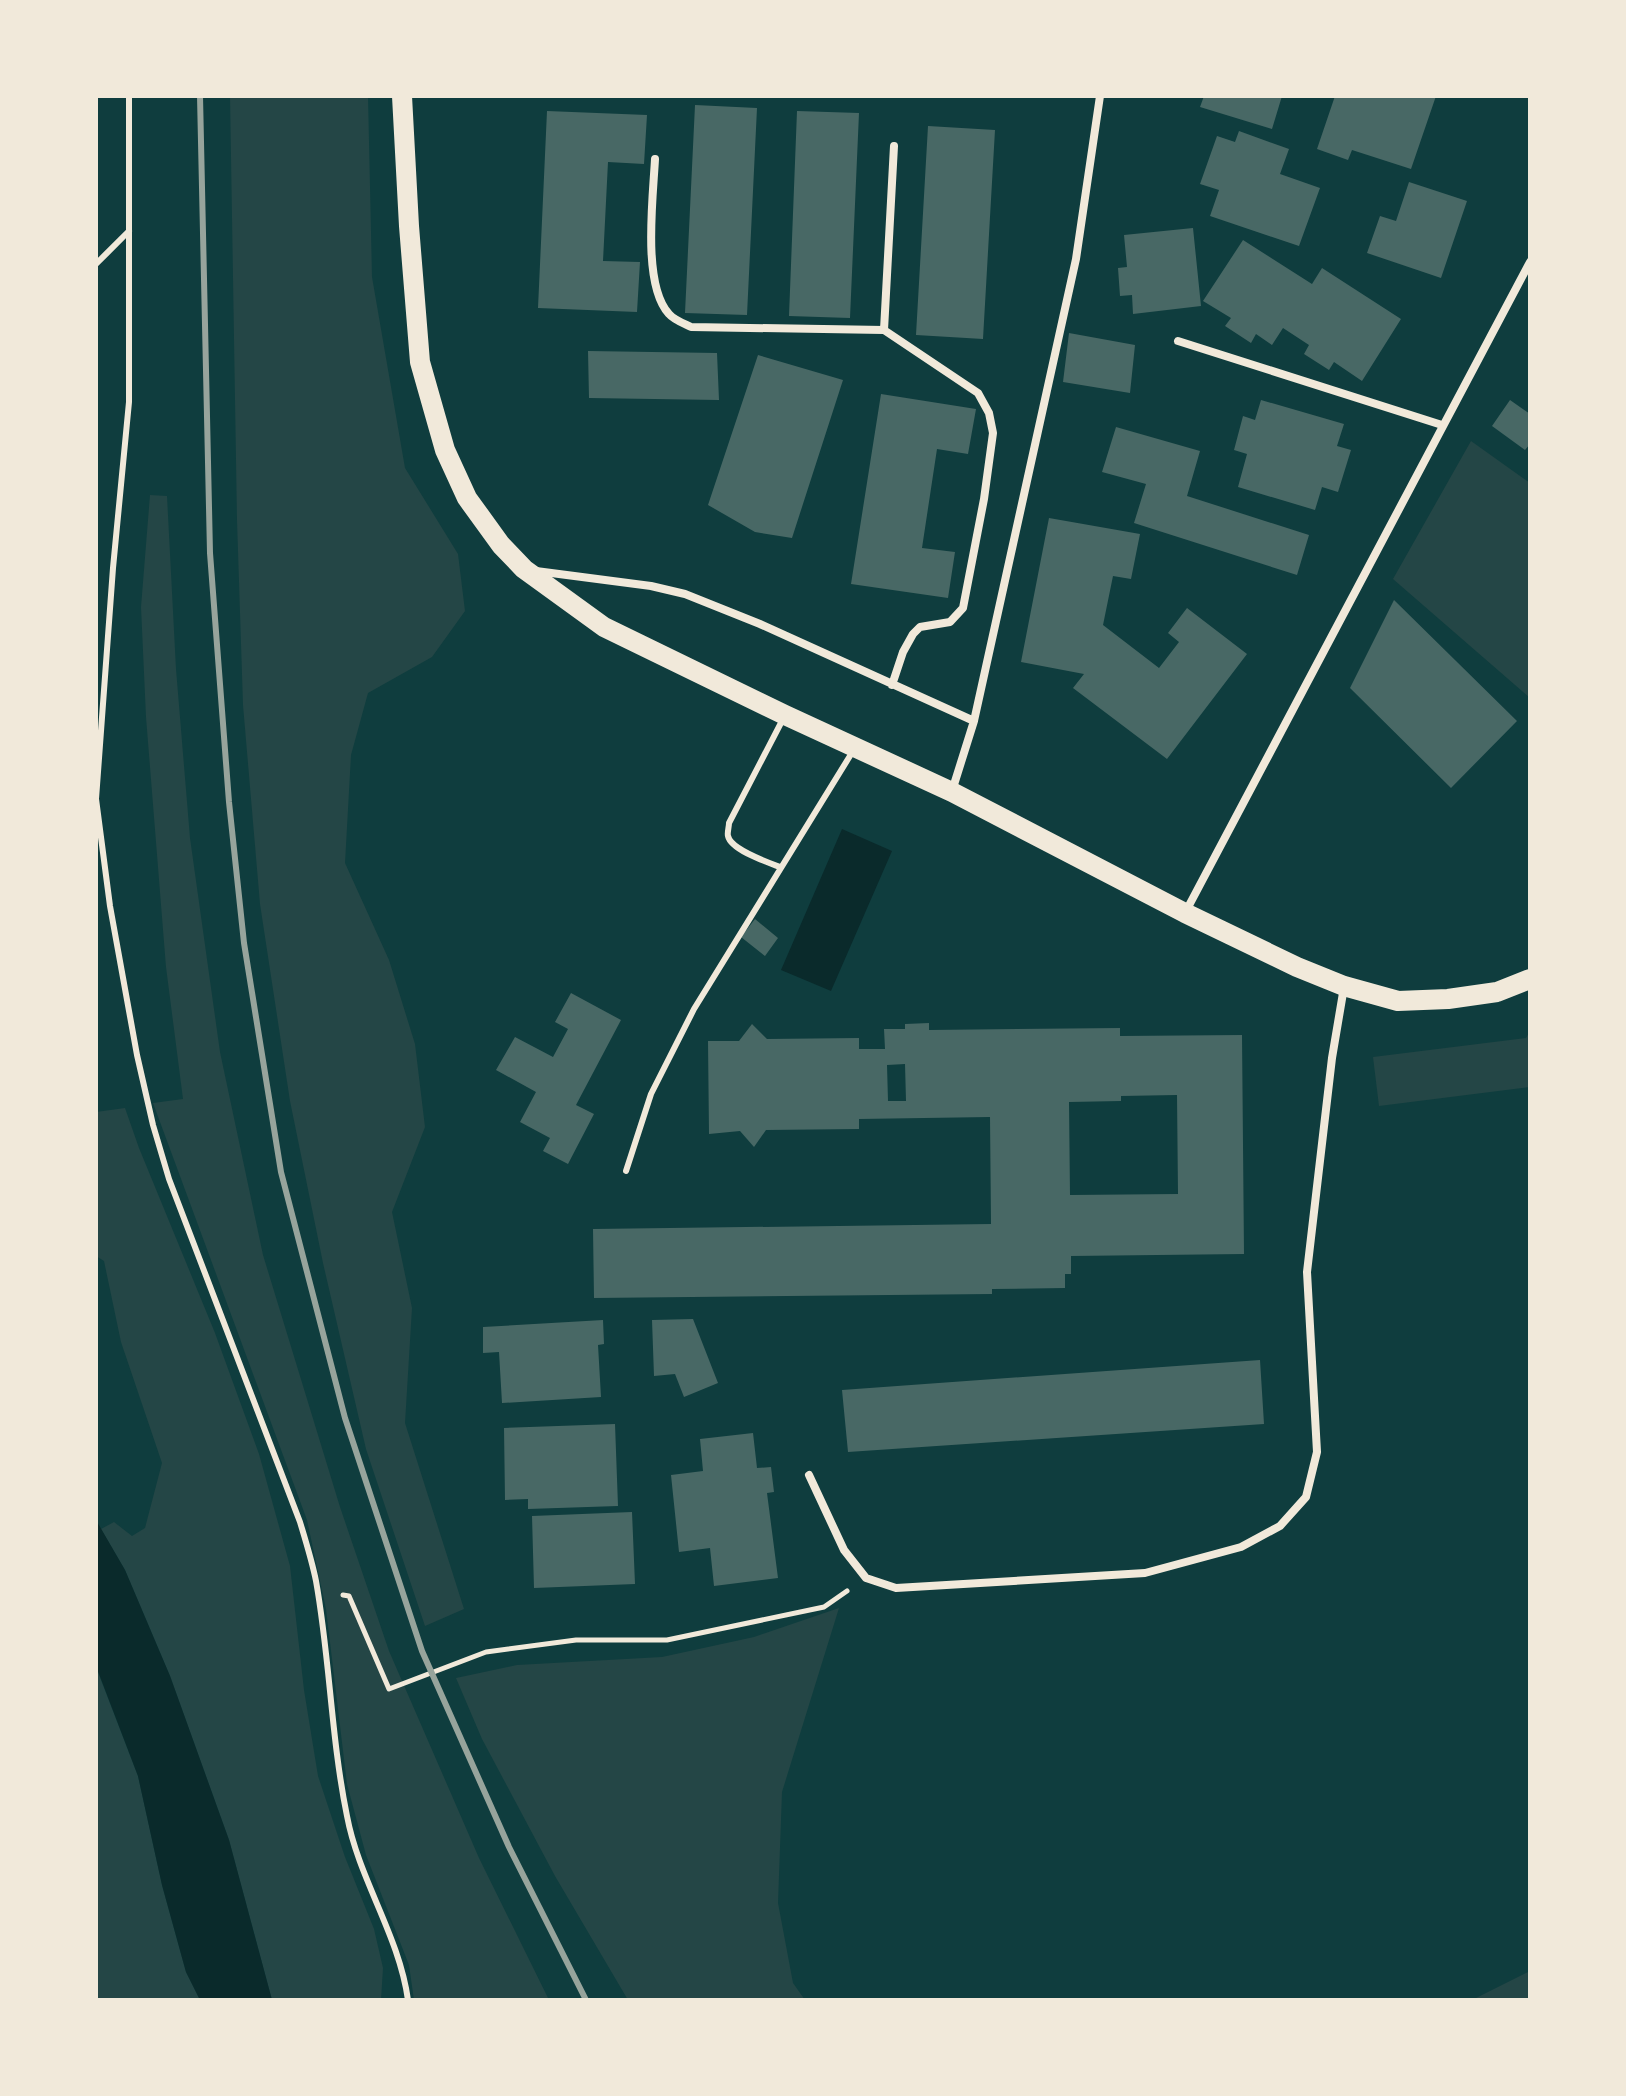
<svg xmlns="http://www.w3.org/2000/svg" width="1626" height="2096" viewBox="0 0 1626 2096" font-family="'Roboto Condensed',sans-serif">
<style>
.green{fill:#244646}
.water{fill:#0a2a2b}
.building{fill:#486865;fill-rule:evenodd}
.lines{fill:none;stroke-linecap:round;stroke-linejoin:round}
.path{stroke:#f1e9da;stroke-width:5}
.service{stroke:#f1e9da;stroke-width:6}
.minor{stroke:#f1e9da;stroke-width:8}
.primary{stroke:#f1e9da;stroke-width:20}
.rail{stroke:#97a49c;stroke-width:6}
</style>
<rect width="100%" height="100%" fill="#0f3d3e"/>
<!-- green -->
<path class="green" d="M230 96H368L372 277 405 468 458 554 465 611 432 657 368 693 351 755 345 863 389 960 415 1044 425 1127 392 1212 412 1308 405 1423 464 1609 425 1626 366 1449 323 1263 290 1101 260 904 243 705 237 520Z
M1471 441 1530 483V698L1393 579Z
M150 495 167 496 176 669 190 838 220 1052 263 1255 340 1507 389 1651 479 1858 549 2000H414L409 1965 366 1855 347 1784 326 1609 307 1520 153 1103 183 1099 166 967 146 717 141 607Z
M1530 1031V1087L1379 1106 1373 1057 1526 1038Z
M125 1108 139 1148 215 1333 259 1454 290 1566 304 1690 318 1776 345 1857 374 1929 383 1968 381 2000H272L229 1840 170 1676 125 1570 101 1529 114 1522 132 1536 145 1528 162 1463 121 1342 104 1261 96 1256V1112Z
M839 1608 782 1792 778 1903 793 1983 805 2000H628L555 1876 482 1739 456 1678 517 1665 662 1657 754 1637Z
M96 1667 138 1776 162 1885 186 1972 200 2000H96Z
M1530 1971V2000H1472Z"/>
<!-- water -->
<path class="water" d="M842 829 892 851 831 991 781 970Z
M96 1520 125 1570 170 1676 229 1840 272 2000H200L186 1972 162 1885 138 1776 96 1666Z"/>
<!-- building -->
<path class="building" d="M1204 96H1282L1272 129 1200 107Z
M1335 96H1436L1411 169 1352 150 1348 160 1317 149Z
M695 105 757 108 747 315 685 313Z
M547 111 647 115 644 164 608 162 603 261 640 262 637 312 538 308Z
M797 111 859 113 850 318 789 316Z
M928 126 995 130 983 339 916 335Z
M1239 131 1289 149 1280 174 1320 188 1299 246 1210 216 1219 190 1200 184 1217 136 1235 142Z
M1409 182 1467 201 1441 278 1367 253 1380 216 1396 221Z
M1193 228 1201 306 1133 314 1132 295 1120 296 1118 268 1127 267 1124 235Z
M1243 240 1312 284 1322 268 1401 319 1362 381 1334 362 1329 370 1304 354 1309 345 1283 328 1272 345 1256 334 1251 343 1225 326 1231 318 1203 301Z
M1069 333 1135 345 1130 393 1063 382Z
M588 351 717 353 719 400 589 398Z
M758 355 843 380 792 538 755 532 708 505Z
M881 394 976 409 968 454 937 449 922 548 955 552 948 598 851 584Z
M1261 400 1344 424 1337 446 1351 450 1338 492 1322 487 1315 510 1238 487 1247 454 1234 450 1243 416 1255 420Z
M1510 400 1530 414V444L1525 450 1492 426Z
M1116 427 1200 451 1187 496 1309 535 1297 575 1134 523 1146 484 1102 472Z
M1049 518 1140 534 1131 579 1113 576 1103 625 1159 668 1179 642 1168 633 1187 608 1247 654 1167 759 1073 688 1084 674 1021 662Z
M1394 600 1517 721 1451 788 1350 688Z
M755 919 778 938 765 956 741 937Z
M571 993 621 1020 576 1105 594 1114 568 1164 543 1151 550 1138 520 1122 536 1092 496 1070 515 1037 553 1057 568 1029 555 1022Z
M929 1023V1030L1120 1028V1036L1242 1035 1244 1254 1071 1256V1274H1065V1288L992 1289V1294L594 1298 593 1229 991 1224 990 1117 859 1119V1129L766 1130 754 1147 740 1131 709 1134 708 1041H739L752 1024 767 1039 859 1038V1049H885L884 1029H905V1024ZM905 1064 906 1101H888L887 1065ZM1177 1095 1178 1194 1070 1195 1069 1102 1121 1101V1096Z
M693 1319 718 1383 684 1397 675 1374 654 1376 652 1320Z
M603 1320 604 1344 598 1345 601 1397 502 1403 499 1352 483 1353V1327Z
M1260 1360 1264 1424 848 1452 842 1390Z
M615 1424 618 1506 528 1509V1499L505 1500 504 1428Z
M753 1433 757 1468 771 1467 774 1492 767 1493 778 1578 714 1586 710 1548 679 1552 671 1475 703 1471 700 1439Z
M632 1512 635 1584 534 1588 532 1516Z"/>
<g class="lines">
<!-- path -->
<path class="path" d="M343 1595 349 1596 389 1689 486 1652 576 1640H667L824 1607 847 1591"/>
<!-- service -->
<path class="service" d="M129 96V402L113 568 96 799 110 906 137 1055 153 1125 169 1179 300 1522C306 1542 312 1561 316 1581 330 1659 331 1738 347 1816 359 1880 399 1935 408 2000
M96 264 129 231
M780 867C767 862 731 850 728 836 727 833 729 827 729 823L783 719
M626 1171 651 1094 694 1009 853 751"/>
<!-- minor -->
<path class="minor" d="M655 159C653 198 642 285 669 314 674 320 685 324 691 327L884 330 978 393 989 413 993 433 984 499 963 608 950 622 920 627 913 634 903 652 892 685
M884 330 894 146
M1178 341 1442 425
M536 571 651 586 685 594 760 624 974 721
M952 791 974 721 1076 259 1100 96
M1185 913 1530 262
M809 1475 844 1550 866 1578 896 1588 1145 1573 1241 1547 1280 1526 1306 1497 1317 1452 1307 1272 1332 1058 1344 987"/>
<!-- primary -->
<path class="primary" d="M402 96 409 226 420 362 445 450 467 498 501 545 524 569 604 627 785 715 952 792 1185 913 1297 967 1344 986 1398 1001 1448 999 1497 992 1530 979"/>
<!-- rail -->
<path class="rail" d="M200 96 210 553 229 802 244 943 281 1172 345 1418 422 1651 509 1847 586 2000"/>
</g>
<!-- border -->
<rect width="1626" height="2096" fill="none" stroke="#f1e9da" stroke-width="196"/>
</svg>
